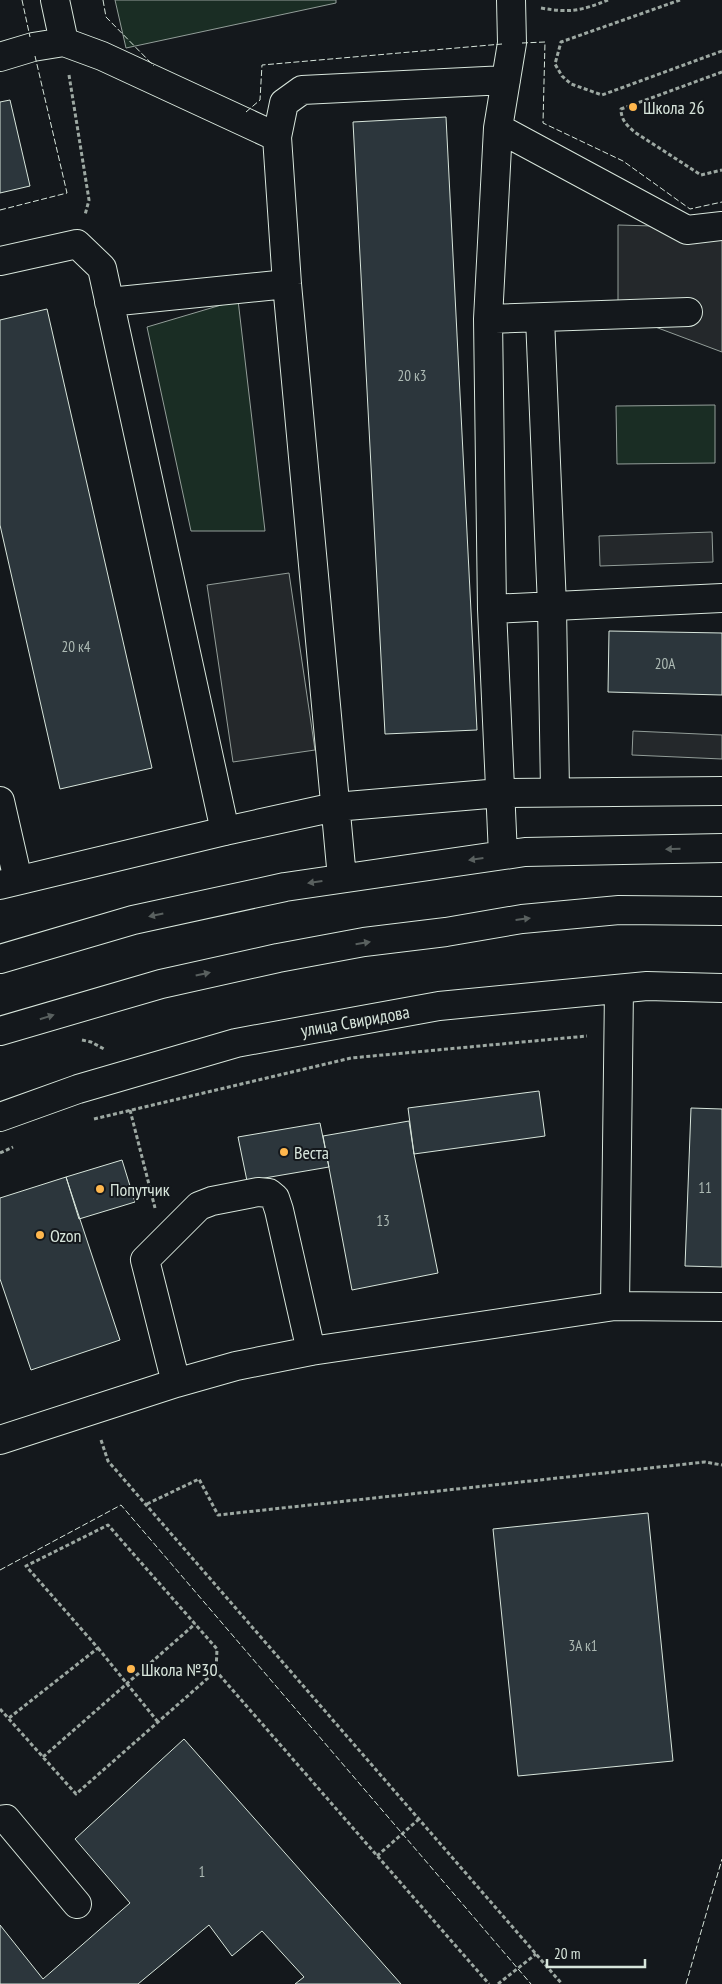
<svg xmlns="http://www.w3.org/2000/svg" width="722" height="1984" viewBox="0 0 722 1984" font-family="'PT Sans Narrow',sans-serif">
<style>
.green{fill:#1a2d24;stroke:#939e99}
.parking{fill:#24282b;stroke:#939e99}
.building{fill:#2c363c;stroke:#d8e6dc}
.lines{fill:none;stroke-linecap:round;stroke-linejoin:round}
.minor-casing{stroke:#d8e6dc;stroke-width:30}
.path{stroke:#9da8a2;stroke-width:3;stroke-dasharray:4 2.5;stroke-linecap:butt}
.minor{stroke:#14181c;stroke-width:28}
.fence{stroke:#d8e6dc;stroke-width:1;stroke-dasharray:6 2.5;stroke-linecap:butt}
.oneway{fill:#59605f}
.poi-dot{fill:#ffb74d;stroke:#14181c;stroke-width:2}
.labels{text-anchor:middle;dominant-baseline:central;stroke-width:4;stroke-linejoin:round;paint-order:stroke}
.number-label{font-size:15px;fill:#adbab4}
.poi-label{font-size:18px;fill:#d8e6dc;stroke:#14181c;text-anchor:start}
.street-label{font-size:18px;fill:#d8e6dc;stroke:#14181c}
</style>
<rect width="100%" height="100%" fill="#14181c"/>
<!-- green -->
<path class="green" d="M115 0H336V3L126 48Z
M238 300 265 531H191L147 327Z
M715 405V463L617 464 616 406Z"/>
<!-- parking -->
<path class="parking" d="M722 221V352L618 313V225L688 227Z
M712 532 713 562 600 566 599 536Z
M289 573 315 750 233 762 207 585Z
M633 731 722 735V759L632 755Z"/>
<!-- building -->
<path class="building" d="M10 100 30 186 0 193V102Z
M446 117 477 730 385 734 353 122Z
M47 309 152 768 60 789 0 525V320Z
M609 631 722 633V695L608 692Z
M539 1091 545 1136 414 1154 408 1108Z
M691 1108 722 1109V1267L685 1266Z
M409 1121 414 1154 438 1273 352 1290 323 1136Z
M320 1123 329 1167 247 1181 238 1137Z
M122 1160 135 1202 79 1219 66 1177Z
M66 1177 120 1340 31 1370 0 1279V1198Z
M648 1513 673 1761 518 1776 493 1529Z
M184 1739 401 1984H295L304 1977 262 1931 232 1956 209 1925 138 1984H0V1925L43 1979 130 1903 75 1839Z"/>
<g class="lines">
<defs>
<path id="minor" d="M64 42 102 56 277 137
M0 57 33 47 64 42 55 0
M498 128 687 230 722 226
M0 261 77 244 102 268 225 831
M109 302 287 284
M540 318 552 606 555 791
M488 319 688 312
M492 609 722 598
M0 801 18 880
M503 855 492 609 488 319 498 128 512 43 511 0
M342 878 287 284 277 137 284 103 302 90 506 80
M0 885 225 831 335 807 500 793 722 791
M0 959 133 920 285 887 525 852 722 848
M0 1031 161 984 278 958 364 942 446 932 522 919 619 910 722 911
M0 1117 78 1089 236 1043 439 1006 647 986 722 988
M615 1306 619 989
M176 1383 145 1260 199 1206 212 1201 258 1192 269 1193 275 1198 279 1210 311 1351
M0 1440 176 1383 236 1366 311 1351 615 1306 722 1307
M0 1820 6 1819 77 1904"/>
</defs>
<!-- minor casing -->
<use href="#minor" class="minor-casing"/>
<!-- path -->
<path class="path" d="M680 0 561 42 555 64 562 76 571 84 602 95 722 51
M541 8C569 13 581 11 608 0
M722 72 621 109C621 120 627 126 636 133L701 175 722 170
M69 75 89 200 85 215
M82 1040 91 1042 104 1049
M130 1110 155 1208
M94 1119 351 1058 587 1036
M0 1153 13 1147
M101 1440 108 1461 562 1984
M147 1504 199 1479 218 1515 705 1462 722 1465
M98 1648 158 1722
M0 1709 76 1794 216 1671 489 1984
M9 1718 98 1648 26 1566 108 1525 217 1649 216 1671
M43 1757 195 1624
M377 1856 419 1819
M498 1984 536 1954"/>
<!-- minor -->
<use href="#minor" class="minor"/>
<!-- fence -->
<path class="fence" d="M22 0 30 37
M103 0 106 17 154 66
M522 43 545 42 543 123 623 161 690 209 722 202
M246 112 260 100 262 65 502 44
M0 210 67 193 35 56
M0 1570 121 1505 531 1984
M686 1984 722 1859"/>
</g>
<!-- one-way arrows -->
<defs><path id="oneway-solid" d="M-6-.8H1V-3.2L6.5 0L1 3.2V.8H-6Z" transform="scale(1.25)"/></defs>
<g class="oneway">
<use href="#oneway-solid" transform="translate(673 849) rotate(179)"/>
<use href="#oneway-solid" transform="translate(476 859) rotate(172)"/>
<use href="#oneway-solid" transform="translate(315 882) rotate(172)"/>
<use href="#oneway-solid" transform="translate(156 915) rotate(168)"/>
<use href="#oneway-solid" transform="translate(523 919) rotate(-7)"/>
<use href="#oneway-solid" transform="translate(363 943) rotate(-9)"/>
<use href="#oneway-solid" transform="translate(203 974) rotate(-12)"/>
<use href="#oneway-solid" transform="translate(47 1017) rotate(-17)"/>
</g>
<!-- markers -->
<g class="poi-dot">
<circle cx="633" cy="107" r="5"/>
<circle cx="284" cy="1152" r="5"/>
<circle cx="100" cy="1189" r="5"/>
<circle cx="40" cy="1235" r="5"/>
<circle cx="131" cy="1669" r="5"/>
</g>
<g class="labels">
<!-- number labels -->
<g class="number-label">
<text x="412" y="375">20 к3</text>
<text x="76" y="646">20 к4</text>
<text x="665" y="663">20А</text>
<text x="705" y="1187">11</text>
<text x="383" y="1220">13</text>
<text x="583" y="1645">3А к1</text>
<text x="202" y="1871">1</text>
</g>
<!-- poi labels -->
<g class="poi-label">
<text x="643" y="107">Школа 26</text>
<text x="294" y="1152">Веста</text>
<text x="110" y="1189">Попутчик</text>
<text x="50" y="1235">Ozon</text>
<text x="141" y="1669">Школа №30</text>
</g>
<!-- street labels -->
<g class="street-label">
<text transform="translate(355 1021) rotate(-10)">улица Свиридова</text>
</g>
</g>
<!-- scale -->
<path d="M547 1959v8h98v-8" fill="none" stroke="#d8e6dc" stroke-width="2.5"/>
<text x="554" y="1959" font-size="15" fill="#d8e6dc" stroke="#14181c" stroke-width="4" paint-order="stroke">20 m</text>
</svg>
